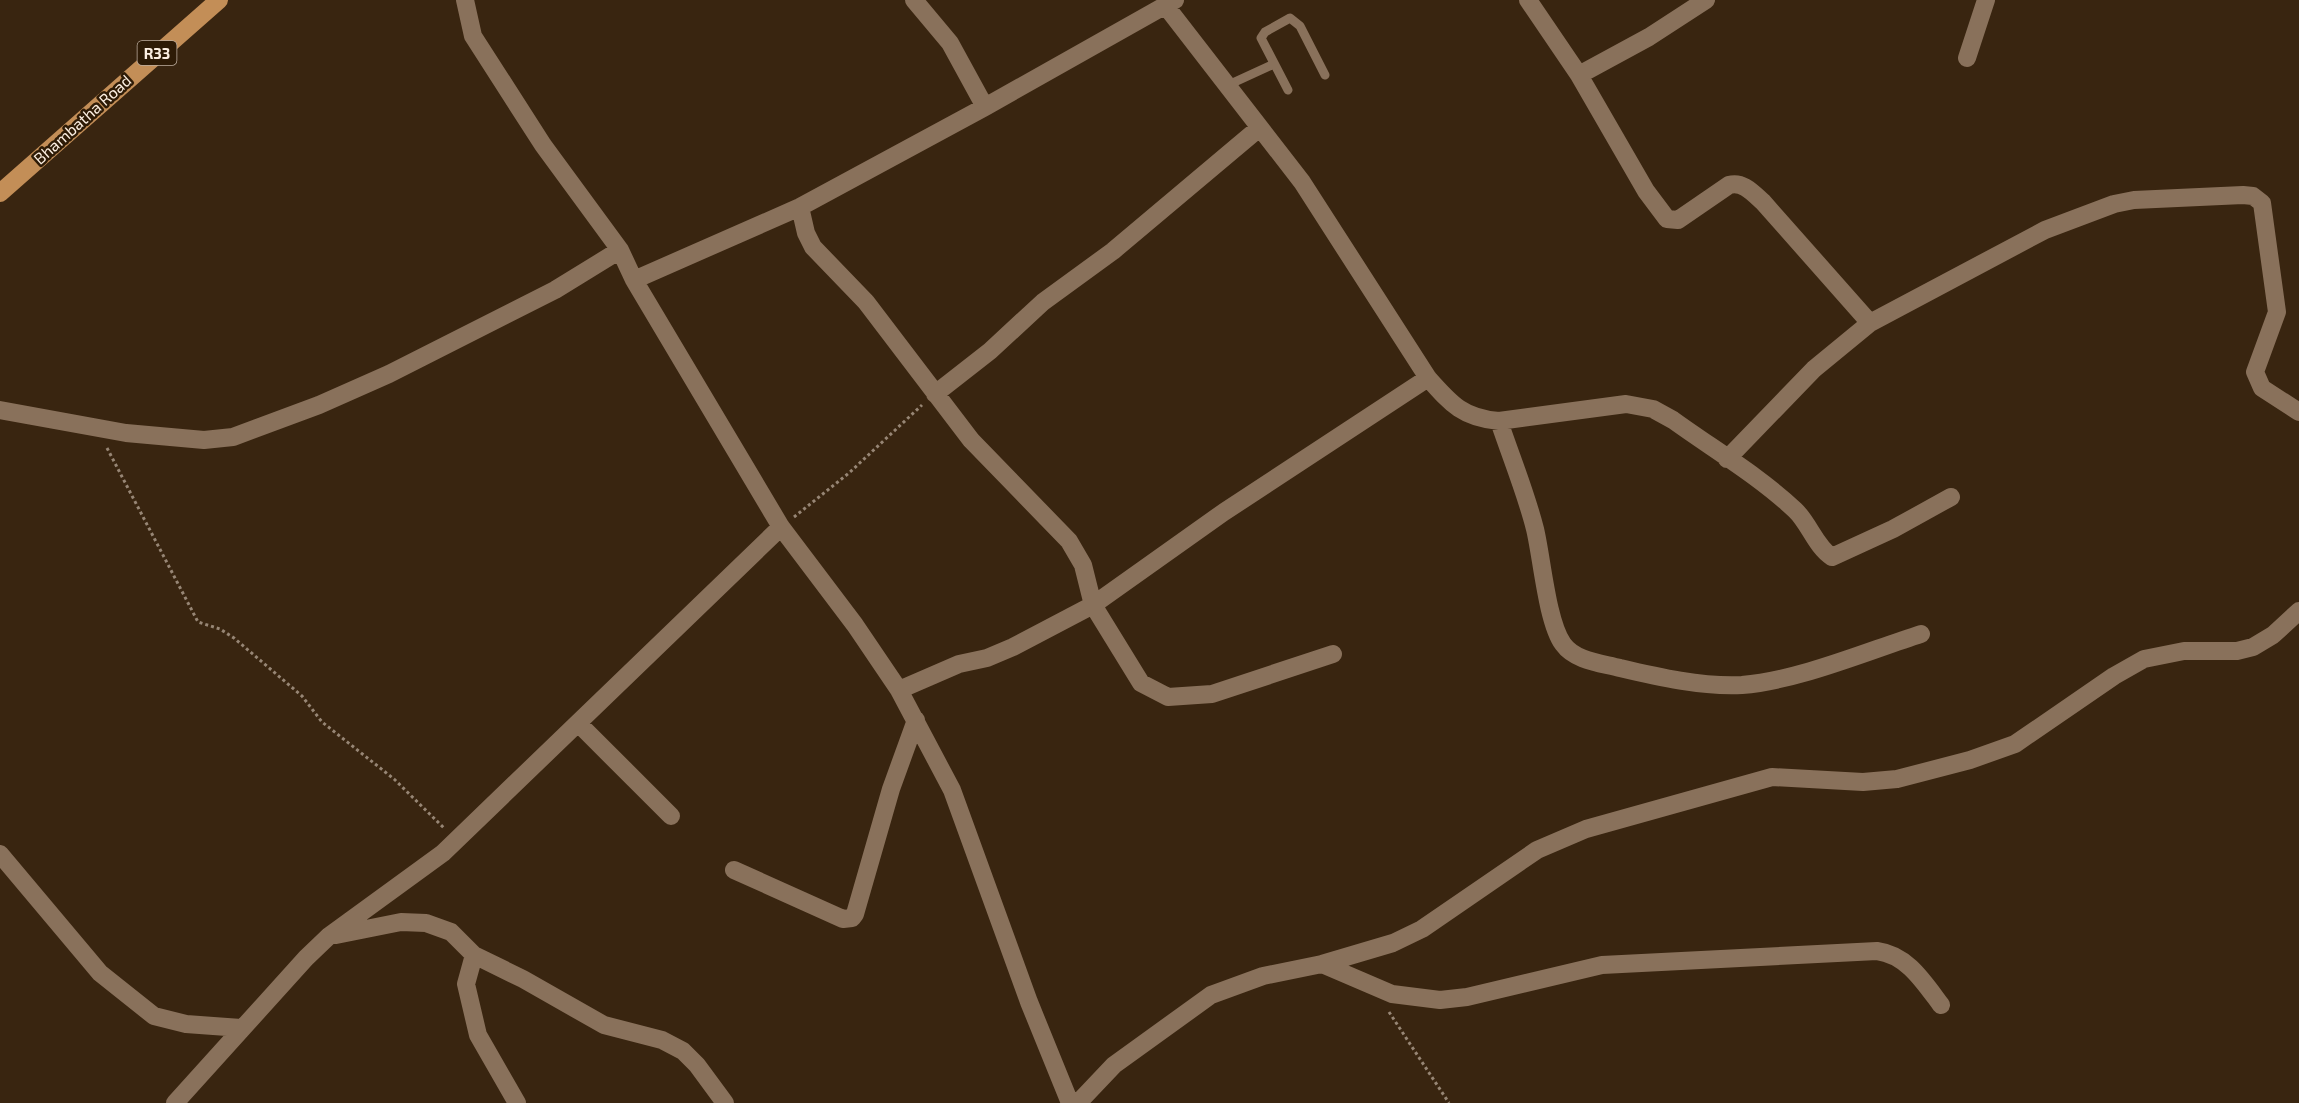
<svg xmlns="http://www.w3.org/2000/svg" width="2299" height="1103" viewBox="0 0 2299 1103" font-family="'Exo 2',sans-serif">
<style>
.lines{fill:none;stroke-linecap:round;stroke-linejoin:round}
.path{stroke:#978675;stroke-width:3;stroke-dasharray:3 3;stroke-linecap:butt}
.lane{stroke:#89715b;stroke-width:9}
.street{stroke:#89715b;stroke-width:18}
.primary{stroke:#c38e57;stroke-width:18}
.labels{text-anchor:middle;dominant-baseline:central;stroke-width:5;stroke-linejoin:round;paint-order:stroke}
.shield{fill:#2e1b06;stroke:#beafa0;stroke-width:1.5}
.shield-label{font-size:15px;font-weight:bold;fill:#fcefe2}
.street-label{font-size:16px;fill:#fcefe2;stroke:#2e1b06}
</style>
<rect width="100%" height="100%" fill="#392510"/>
<g class="lines">
<!-- path -->
<path class="path" d="M107 448 198 622 220 629 234 638 302 696 322 722 394 779 445 829
M794 517 849 473 922 405
M1389 1012 1449 1103"/>
<!-- lane -->
<path class="lane" d="M1226 86 1274 64
M1288 90 1261 38 1265 32 1290 18 1300 26 1325 75"/>
<!-- street -->
<path class="street" d="M465 0 473 36 543 145 620 250 634 280
M914 0 950 43 985 107
M1528 0 1579 75 1646 191 1667 219 1678 220 1729 185C1743 181 1753 193 1763 202L1870 323
M1165 5 1302 182 1428 378C1451 404 1463 418 1499 421L1626 404 1653 409 1673 420C1713 449 1759 476 1795 510 1809 523 1816 547 1832 557L1893 529 1951 497
M1967 58 1986 0
M1579 75 1649 37 1706 0
M800 207 806 233 813 247 866 302 971 440 1069 541 1083 565 1093 605 1141 683 1168 697 1212 694 1333 654
M935 394 990 351 1043 302 1113 251 1258 129
M0 410 126 433 204 440 233 437 319 405 389 374 555 290 620 250
M1499 421C1511 457 1526 493 1535 529 1542 558 1547 622 1563 644 1575 661 1601 663 1620 668 1658 677 1702 687 1742 685 1800 680 1865 652 1921 634
M1727 459 1814 369 1870 323 2045 230 2114 204 2134 200 2243 195 2253 196 2262 203 2277 312 2255 372 2262 388 2299 412
M899 690 959 664 987 658 1013 647 1093 605 1224 512 1428 378
M579 724 671 816
M0 854 100 973 154 1016 186 1024 241 1028
M734 870 843 919 852 918 855 914 891 789 916 720
M336 935 401 922 426 923 451 932 474 955 523 979 604 1025 662 1040 683 1051 697 1065 725 1103
M474 955 466 984 478 1035 517 1103
M1322 964 1392 994 1440 1000 1467 997 1602 965 1877 951C1907 955 1923 981 1941 1005
M175 1103 306 958 329 936 443 853 781 527
M1070 1103 1029 1002 952 790 899 690 855 625 781 527 634 280 800 207 985 107 1175 0
M1078 1103 1114 1065 1211 995 1263 976 1322 964 1393 943 1422 929 1537 850 1586 829 1772 777 1863 782 1897 779 1970 760 2015 744 2114 676 2144 659 2184 651H2237L2253 647 2273 635 2299 611"/>
<!-- primary -->
<path class="primary" d="M0 193 219 0"/>
</g>
<g class="labels">
<!-- shield labels -->
<rect class="shield" x="137.5" y="41" width="39" height="24" rx="4.5"/>
<g class="shield-label">
<text x="157" y="53">R33</text>
</g>
<!-- street labels -->
<g class="street-label">
<text transform="translate(82 119) rotate(-42)">Bhambatha Road</text>
</g>
</g>
</svg>
